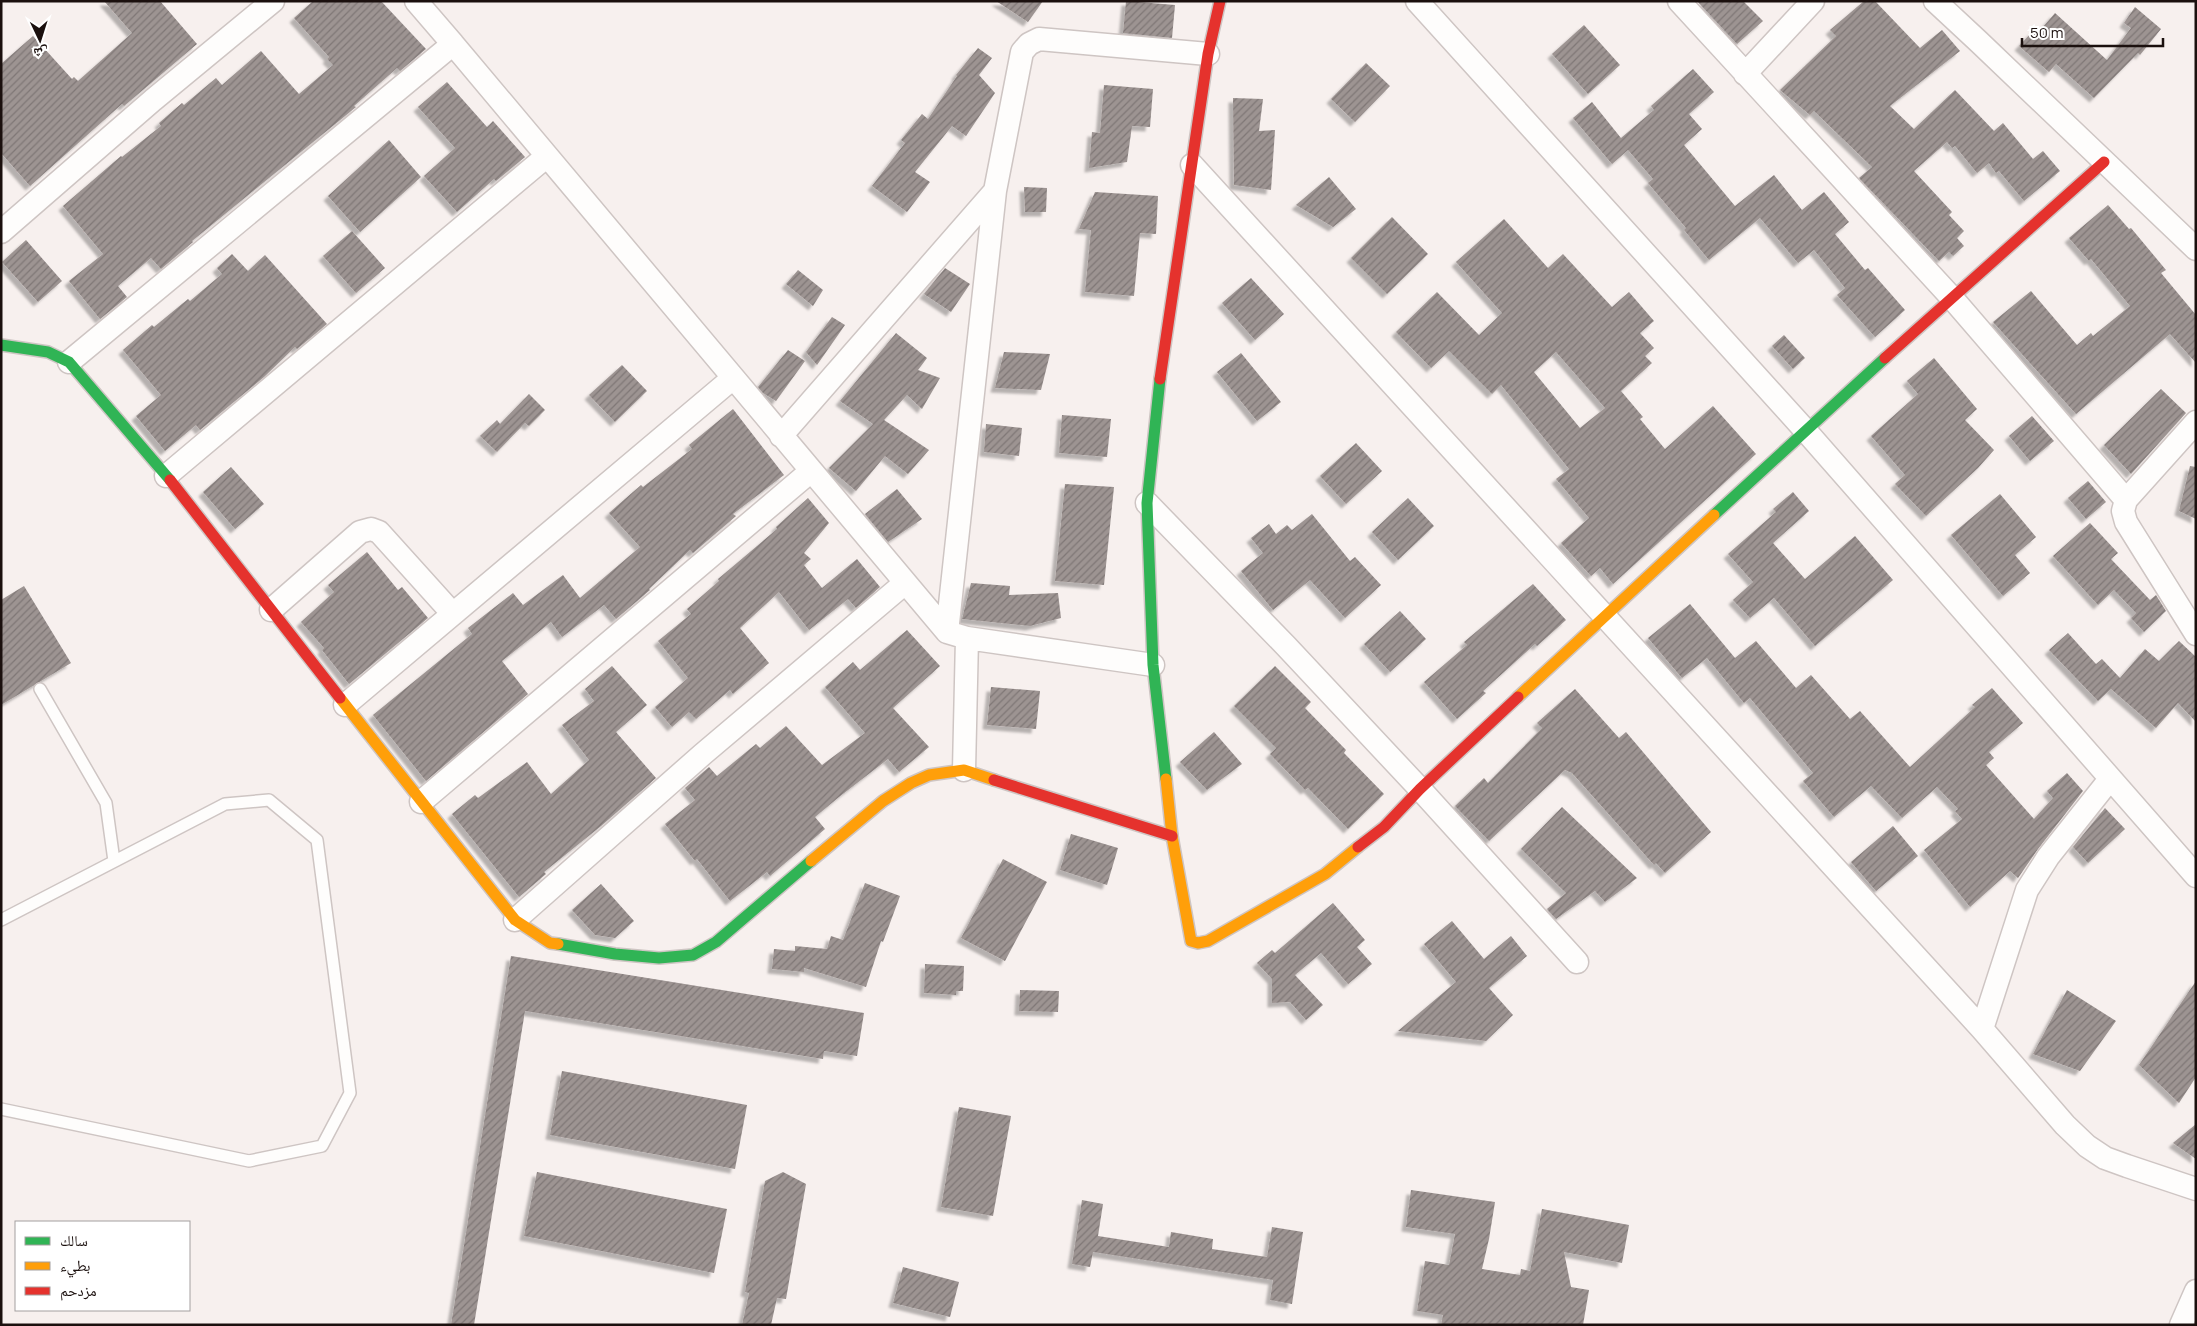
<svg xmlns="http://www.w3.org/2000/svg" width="2197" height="1326" viewBox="0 0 2197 1326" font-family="Manrope,'Noto Naskh Arabic',sans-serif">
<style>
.building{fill:url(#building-hatch);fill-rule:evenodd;filter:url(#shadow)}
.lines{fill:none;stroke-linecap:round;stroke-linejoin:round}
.lane-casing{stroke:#cec5c3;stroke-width:14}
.street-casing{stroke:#cec5c3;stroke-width:25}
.fast-casing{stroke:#cec5c3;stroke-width:14}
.slow-casing{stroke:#cec5c3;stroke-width:14}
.jam-casing{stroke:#cec5c3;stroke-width:14}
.lane{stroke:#fefdfc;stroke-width:11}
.street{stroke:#fefdfc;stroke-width:22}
.fast{stroke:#30b455;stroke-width:11}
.slow{stroke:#ff9f0a;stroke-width:11}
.jam{stroke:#e5322d;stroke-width:11}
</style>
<defs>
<pattern id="building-hatch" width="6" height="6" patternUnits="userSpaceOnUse" patternTransform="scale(1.25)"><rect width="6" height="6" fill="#9d9492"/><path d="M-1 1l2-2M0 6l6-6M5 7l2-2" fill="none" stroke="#7f7776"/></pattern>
<filter id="shadow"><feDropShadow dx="-4.5" dy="4.5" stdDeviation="1" flood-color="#0004"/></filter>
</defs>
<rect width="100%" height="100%" fill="#f7f0ee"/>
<!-- building -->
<path class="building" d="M104 1H160L197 44 124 106 122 104 30 186 1 153V64L33 36 72 79 74 77 78 81 132 33Z
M313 1H381L426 49 400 71 397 68 354 106 356 107 192 241 193 242 161 269 151 258 118 286 127 297 100 319 69 281 103 254 63 206 121 156 122 157 161 126 159 123 182 103 184 105 216 78 222 85 261 51 299 94 333 65 327 59 329 57 294 18Z
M996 1H1043L1028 22Z
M1126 1 1175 5 1172 38 1123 33Z
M1697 1H1743L1763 21 1737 44Z
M1864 1H1875L1920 48 1942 30 1960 51 1890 106 1914 129 1955 90 1994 131 2003 123 2033 159 2043 151 2060 171 2024 201 1999 171 1996 173 1989 163 1977 173 1955 146 1952 148 1947 142 1914 171 1952 212 1949 215 1964 231 1957 238 1964 246 1953 256 1949 252 1939 261 1859 178 1872 167 1814 111 1810 115 1780 90 1836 36 1830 30Z
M2135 7 2161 29 2140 55 2138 53 2094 98 2056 64 2049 72 2019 46 2033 31 2037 34 2055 13 2107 60 2131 28 2124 23Z
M1584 25 1620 65 1588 94 1552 54Z
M978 48 992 58 979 75 995 93 966 136 952 126 915 172 930 182 907 212 872 186 905 143 901 140 922 114 928 119 957 76 956 75Z
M1366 63 1390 86 1355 122 1331 99Z
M1693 69 1714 92 1689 114 1702 129 1684 145 1735 206 1774 175 1802 210 1824 192 1849 222 1835 234 1865 270 1868 268 1905 310 1875 337 1837 295 1845 288 1814 250 1798 263 1760 218 1709 260 1684 230 1686 228 1648 183 1653 179 1628 150 1612 164 1573 118 1592 102 1621 138 1654 110 1651 106Z
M447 82 487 127 493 121 525 157 496 181 494 179 457 212 424 176 455 148 418 107Z
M1104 85 1153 89 1150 127 1132 126 1127 162 1089 168 1092 132 1100 133Z
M1233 98 1263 99 1259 131 1275 130 1271 190 1234 185Z
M389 140 421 177 360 232 328 196Z
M1329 177 1356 209 1333 227 1296 205Z
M1024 187 1047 188 1046 212H1025Z
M1095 192 1158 196 1156 234 1140 233 1134 296 1085 292 1091 230 1079 229Z
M2108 205 2129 229 2131 228 2166 270 2161 273 2196 315V363L2170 334 2076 414 1993 322 2031 291 2077 345 2091 333 2093 336 2130 306 2091 259 2089 261 2069 238Z
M1392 217 1428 254 1387 294 1351 258Z
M1504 219 1548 268 1563 254 1612 307 1629 292 1654 321 1640 333 1654 348 1645 356 1652 363 1621 391 1643 417 1640 419 1665 449 1713 406 1756 454 1613 584 1600 568 1591 576 1561 543 1589 518 1556 479 1569 469 1501 385 1492 394 1449 351 1431 368 1396 332 1437 292 1479 335 1502 313 1456 262ZM1556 352 1605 408 1580 428 1534 372Z
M352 231 385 268 356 293 323 256Z
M26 240 62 281 38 302 2 262Z
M232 254 248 271 265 255 327 324 297 349 295 347 264 377 200 430 196 425 165 451 136 416 161 395 123 350 152 325 154 327 188 299 190 301 222 274 217 268Z
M945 268 970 284 951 312 924 294Z
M798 270 823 290 813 306 786 284Z
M1251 278 1284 314 1255 340 1222 303Z
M832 317 845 325 817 365 806 352Z
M896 333 927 358 918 370 940 378 922 409 907 395 884 420 929 450 908 474 885 456 856 491 829 468 873 424 840 401Z
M1784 335 1805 358 1793 369 1772 346Z
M788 350 805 361 776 401 763 393 758 387Z
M1004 352 1050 354 1041 390 995 388Z
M1241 353 1281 402 1257 421 1217 372Z
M1934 358 1977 409 1965 420 1994 450 1978 468 1926 516 1895 484 1905 475 1871 436 1918 394 1907 381Z
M622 365 647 391 615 422 589 395Z
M2161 389 2186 413 2131 474 2104 445Z
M529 394 545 410 529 426 525 423 497 452 480 436 497 420 500 424Z
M733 409 784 475 733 514 736 516 693 553 690 550 649 589 650 590 616 619 604 605 562 637 551 622 502 661 528 694 426 781 373 715 472 634 468 628 513 593 523 605 563 575 580 598 640 547 609 513 641 485 643 487 692 449 689 445Z
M1062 415 1111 419 1107 457 1059 453Z
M2032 416 2054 441 2030 461 2009 436Z
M986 424 1022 428 1019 456 984 452Z
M1356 443 1382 471 1346 504 1320 476Z
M2190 466 2196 467V519L2179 511Z
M231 467 264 504 235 529 203 492Z
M2088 481 2106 502 2086 519 2068 498Z
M1065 484 1114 487 1104 585 1055 581Z
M897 489 922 519 888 542 865 514Z
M1793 492 1809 511 1773 543 1805 579 1855 536 1893 580 1815 646 1774 598 1750 618 1733 600 1753 582 1728 554 1776 512 1773 509Z
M2000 494 2036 537 2015 555 2030 573 2003 596 1951 535Z
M808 498 829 523 804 553 811 559 804 565 822 588 857 559 880 587 856 608 848 599 809 630 779 592 740 628 769 663 733 694 730 690 696 719 689 712 672 727 655 707 688 678 658 641 691 614 687 609 719 581 718 579 777 529 776 527Z
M1408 498 1434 526 1398 560 1372 532Z
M1312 514 1350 561 1355 557 1381 585 1345 618 1310 580 1273 610 1241 571 1263 553 1251 538 1269 524 1276 534 1287 525 1292 530Z
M2090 523 2118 553 2111 559 2150 600 2156 595 2166 611 2144 632 2131 618 2136 613 2114 590 2098 605 2053 556Z
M367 552 398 590 402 587 428 618 349 684 322 650 324 648 301 622 334 592 328 585Z
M971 583 1010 586 1009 595 1058 593 1061 618 1030 626 962 619Z
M1533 584 1566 620 1537 646 1535 644 1483 691 1486 693 1457 719 1424 682 1467 645 1464 642Z
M24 586 71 663 1 705V600Z
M1690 604 1735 658 1756 641 1796 688 1811 675 1850 719 1860 711 1910 767 1975 707 1972 705 1992 688 2023 723 1989 752 1994 758 1986 765 2034 819 2053 798 2047 791 2067 773 2083 791 2038 849 2018 878 2010 871 1970 907 1924 850 1962 819 1955 811 1958 809 1937 787 1902 818 1871 786 1834 817 1803 781 1813 773 1750 698 1744 703 1707 658 1682 678 1648 638Z
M1400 611 1426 639 1390 672 1364 644Z
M907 630 940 666 893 708 929 747 899 772 888 759 839 797 815 817 825 829 770 876 767 872 730 901 697 859 695 861 665 824 695 800 685 788 709 767 717 776 756 744 760 748 786 726 822 765 865 733 825 687 853 662 860 670Z
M2068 633 2096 664 2102 659 2120 678 2145 649 2159 661 2179 641 2196 657V722L2178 703 2156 728 2111 689 2098 701 2049 650Z
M612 666 647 705 616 732 656 778 601 826 544 872 546 874 519 897 452 814 475 795 478 798 527 762 551 794 589 760 562 725 594 701 585 689Z
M1275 666 1311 702 1305 708 1346 750 1344 753 1384 794 1348 829 1308 788 1305 790 1270 754 1276 748 1234 706Z
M991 687 1040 691 1036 729 987 725Z
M1575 689 1619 738 1626 732 1711 832 1665 873 1656 863 1654 865 1572 773 1565 770 1489 841 1455 806 1484 778 1488 783 1542 728 1537 723Z
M1214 732 1242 764 1207 790 1180 762Z
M1562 807 1637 878 1605 902 1595 891 1556 919 1547 909 1566 893 1521 849Z
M2105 808 2125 829 2088 863 2073 847Z
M1893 826 1918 856 1876 891 1851 862Z
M1071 834 1118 848 1107 885 1060 870Z
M1003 859 1047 882 1005 961 961 938Z
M865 883 900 896 883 942 881 941 866 987 804 968V972L772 969 774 949 795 951V946L827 949 831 936 843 940Z
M601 884 634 921 615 938 595 935 572 910Z
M1333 903 1365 940 1357 947 1372 964 1348 984 1321 953 1295 975 1323 1005 1306 1020 1290 1002 1272 1003V979L1257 963 1272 950 1275 953Z
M1452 921 1484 959 1511 936 1527 956 1489 988 1513 1015 1486 1041 1398 1031 1456 982 1424 944Z
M511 956 864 1013 857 1056 824 1051 823 1059 525 1011 474 1325H451Z
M925 964 964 966 963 991H956V995L924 993Z
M2196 981V1077L2179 1103 2139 1065Z
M1020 990 1059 991 1058 1012 1019 1011Z
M2067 990 2116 1021 2080 1071 2033 1054Z
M562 1071 747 1105 735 1169 550 1135Z
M959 1107 1011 1116 993 1216 941 1207Z
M2196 1124V1159L2173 1143Z
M537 1172 727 1209 714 1273 524 1236Z
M783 1172 806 1184 786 1299 777 1298 771 1325H742L749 1293 745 1292 765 1181Z
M1411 1190 1495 1202 1489 1239 1482 1269 1520 1275 1521 1269 1530 1271 1542 1209 1629 1225 1622 1263 1564 1252 1571 1287 1589 1290 1583 1325H1441L1443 1315 1417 1311 1425 1261 1449 1265 1455 1234 1406 1227Z
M1082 1200 1103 1204 1098 1236 1169 1247 1171 1232 1213 1239 1212 1249 1267 1257 1272 1227 1303 1232 1292 1304 1270 1300 1273 1280 1093 1252 1090 1267 1072 1264Z
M903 1267 959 1282 950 1317 893 1303Z"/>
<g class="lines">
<defs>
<path id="lane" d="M40 689 106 803 114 861
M1 920 225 804 269 800 317 840 350 1093 322 1146 249 1161 1 1109"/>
<path id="street" d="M1417 1 1805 430 2196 876
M1679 1 1952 298 2126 500 2123 511 2126 522 2196 634
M1935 1 1978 41 2196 249
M453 44 947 632 967 638 1153 665
M1745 74 1813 1
M1192 165 1982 1029 2065 1125 2087 1146 2105 1158 2127 1166 2196 1189
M995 191 1022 52 1029 44 1039 39 1208 54
M1 232 153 100 273 1
M69 362 453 44 416 1
M781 436 995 191 947 632
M166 476 547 156
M2126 500 2196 422
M1147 503 1286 646 1420 789 1577 962
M271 610 360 532 371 529 379 532 453 614
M345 705 733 378
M964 770 967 638
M421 802 811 471
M515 920 703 754 905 583
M1982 1029 2027 890 2048 857 2110 779
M2181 1325 2196 1291"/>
<path id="fast" d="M1 345 48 352 69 362 170 480
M1160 379 1147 503 1153 665 1166 779
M1714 515 1885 358
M558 944 615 954 659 958 693 955 716 942 811 861"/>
<path id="slow" d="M1518 697 1714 515
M340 698 515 920 550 943 558 944
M1166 779 1172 836 1191 941 1198 943 1208 941 1325 874 1358 847
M811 861 883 801 911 783 929 775 964 770 994 780"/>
<path id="jam" d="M1885 358 2104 162
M1160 379 1208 54 1220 1
M170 480 340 698
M994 780 1172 836
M1358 847 1384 827 1420 789 1518 697"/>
</defs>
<!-- lane casing -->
<use href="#lane" class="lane-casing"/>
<!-- street casing -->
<use href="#street" class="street-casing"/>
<!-- fast casing -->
<use href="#fast" class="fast-casing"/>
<!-- slow casing -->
<use href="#slow" class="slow-casing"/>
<!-- jam casing -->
<use href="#jam" class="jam-casing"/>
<!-- lane -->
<use href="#lane" class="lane"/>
<!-- street -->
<use href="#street" class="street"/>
<!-- fast -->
<use href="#fast" class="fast"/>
<!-- slow -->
<use href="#slow" class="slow"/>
<!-- jam -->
<use href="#jam" class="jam"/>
</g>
<!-- border -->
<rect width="2197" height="1326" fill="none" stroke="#1b100e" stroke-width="5"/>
<!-- legend -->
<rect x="15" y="1221" width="175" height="90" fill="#ffffff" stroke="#a49f9f"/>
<rect x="25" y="1237" width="25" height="8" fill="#30b455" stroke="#a49f9f"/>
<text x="60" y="1246" font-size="15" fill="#1b100e">سالك</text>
<rect x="25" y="1262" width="25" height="8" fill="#ff9f0a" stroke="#a49f9f"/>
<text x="60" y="1271" font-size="15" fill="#1b100e">بطيء</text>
<rect x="25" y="1287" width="25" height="8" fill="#e5322d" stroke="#a49f9f"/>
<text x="60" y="1296" font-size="15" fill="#1b100e">مزدحم</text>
<!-- north arrow -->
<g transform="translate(40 40) rotate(176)" stroke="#ffffff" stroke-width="4" paint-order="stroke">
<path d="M0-4L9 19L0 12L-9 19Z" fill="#1b100e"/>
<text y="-8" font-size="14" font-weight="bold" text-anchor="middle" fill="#1b100e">ش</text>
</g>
<!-- scale -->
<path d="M2022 38v8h141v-8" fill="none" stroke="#1b100e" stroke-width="2.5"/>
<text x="2030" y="38" font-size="15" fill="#1b100e" stroke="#ffffff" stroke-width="4" paint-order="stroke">50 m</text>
</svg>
